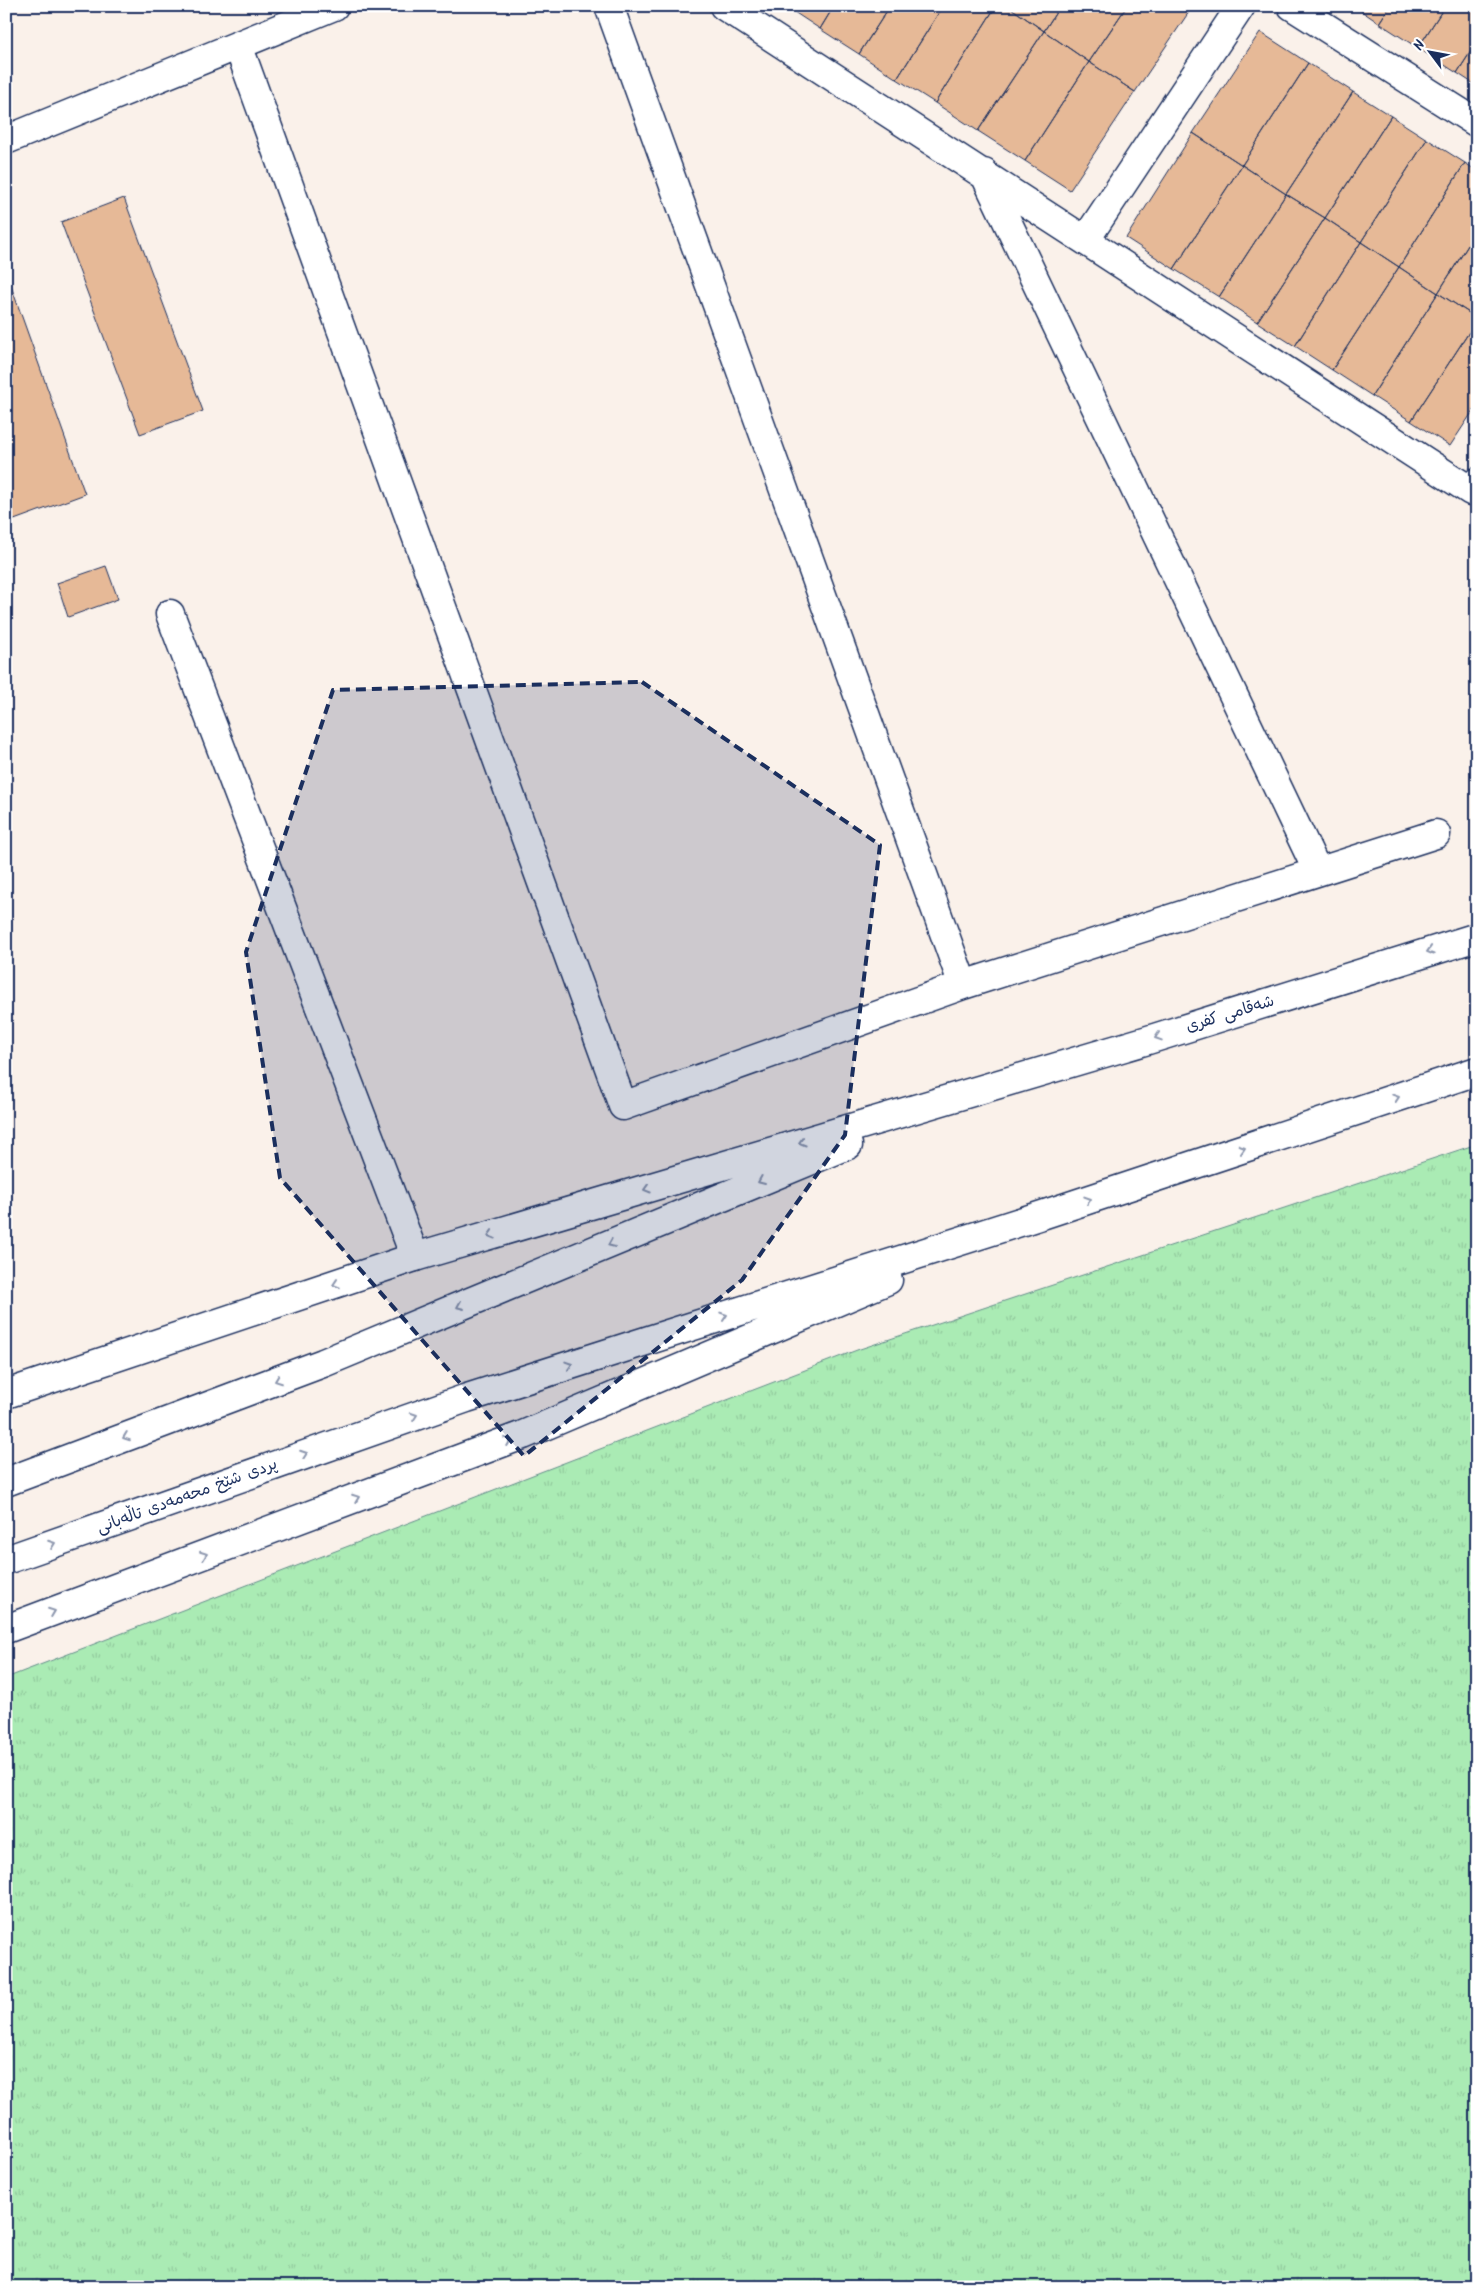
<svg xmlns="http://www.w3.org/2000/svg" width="1483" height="2293" viewBox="0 0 1483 2293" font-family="Kalam,'Playpen Sans Arabic',sans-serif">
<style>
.grass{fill:url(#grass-tufts);stroke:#628d89}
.building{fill:#e6b997;stroke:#1b2f5e}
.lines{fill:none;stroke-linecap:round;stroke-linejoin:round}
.minor-casing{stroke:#1b2f5e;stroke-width:31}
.highway-casing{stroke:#1b2f5e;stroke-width:31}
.minor{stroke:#fff;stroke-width:28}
.highway{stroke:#fff;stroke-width:28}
.oneway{stroke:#8d97ae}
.marked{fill:#1b2f5e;fill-opacity:0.2;stroke:#1b2f5e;stroke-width:4;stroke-dasharray:10 6;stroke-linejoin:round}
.labels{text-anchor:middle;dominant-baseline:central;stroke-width:4;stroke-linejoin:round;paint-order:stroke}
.street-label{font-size:16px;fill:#1b2f5e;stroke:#fff}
</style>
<defs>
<pattern id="grass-tufts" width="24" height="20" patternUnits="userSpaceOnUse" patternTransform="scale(1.25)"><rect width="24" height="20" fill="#aaebb4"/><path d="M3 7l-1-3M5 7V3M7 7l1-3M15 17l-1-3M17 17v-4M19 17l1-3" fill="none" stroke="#92ca9d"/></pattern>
</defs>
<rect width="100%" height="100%" fill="#faf1ea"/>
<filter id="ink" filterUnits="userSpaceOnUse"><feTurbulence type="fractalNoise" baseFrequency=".02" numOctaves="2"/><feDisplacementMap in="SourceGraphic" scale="10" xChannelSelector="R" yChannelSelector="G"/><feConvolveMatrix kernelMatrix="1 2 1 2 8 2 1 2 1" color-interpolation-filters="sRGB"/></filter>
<g filter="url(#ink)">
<!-- grass -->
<path class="grass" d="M1477 1144V2287H6V1678L857 1350Z"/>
<!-- building -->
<path class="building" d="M785 6H834L820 29Z
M834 6H890L859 54 820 29Z
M890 6H943L897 79 859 54Z
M943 6H996L935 103 897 79Z
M996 6H1008L1044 31 978 131 935 103Z
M1008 6H1060L1044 31Z
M1060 6H1127L1089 62 1044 31Z
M1127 6H1193L1135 92 1089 62Z
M1354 6H1390L1379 23Z
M1390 6H1445L1418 48 1379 23Z
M1445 6H1477V42L1457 73 1418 48Z
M1044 31 1089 62 1025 161 978 131Z
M1260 32 1308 63 1242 165 1193 133Z
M1477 42V86L1457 73Z
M1089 62 1135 92 1070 190 1025 161Z
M1308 63 1353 92 1286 194 1242 165Z
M1353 92 1391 116 1325 218 1286 194Z
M1391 116 1427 139 1361 242 1325 218Z
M1193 133 1242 165 1174 269 1126 238Z
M1427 139 1465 163 1399 267 1361 242Z
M1465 163 1477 171V231L1438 293 1399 267Z
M1242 165 1286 194 1219 297 1174 269Z
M1286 194 1325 218 1257 322 1219 297Z
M124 198 203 411 140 434 61 222Z
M1325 218 1361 242 1295 346 1257 322Z
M1477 231V318L1438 293Z
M1361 242 1399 267 1332 370 1295 346Z
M1399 267 1438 293 1372 396 1332 370Z
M6 272 85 494 6 523Z
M1438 293 1477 318V320L1411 421 1372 396Z
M1477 320V405L1450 446 1411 421Z
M106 566 118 599 68 617 57 583Z"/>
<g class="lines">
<defs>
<path id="minor" d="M609 6 963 985
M724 6 1471 491 1477 482
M1292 6 1477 123
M238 45 623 1106 963 985 1436 834
M6 140 334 6
M984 173 1317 870
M1086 239 1241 6
M170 614 415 1257"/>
<path id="highway" d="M6 1394 415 1257 1148 1040 1477 937
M6 1482 323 1363 848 1145
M6 1560 467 1398 1042 1215 1477 1071
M6 1629 523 1435 888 1280"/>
</defs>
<!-- minor casing -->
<use href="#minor" class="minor-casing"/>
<!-- highway casing -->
<use href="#highway" class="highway-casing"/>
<!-- minor -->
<use href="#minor" class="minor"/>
<!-- highway -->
<use href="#highway" class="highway"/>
</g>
<!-- one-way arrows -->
<defs><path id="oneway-chevron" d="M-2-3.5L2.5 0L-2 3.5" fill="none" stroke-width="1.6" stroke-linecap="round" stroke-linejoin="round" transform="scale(1.25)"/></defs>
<g class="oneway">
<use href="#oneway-chevron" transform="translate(1430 951) rotate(163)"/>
<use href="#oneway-chevron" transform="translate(1158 1037) rotate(162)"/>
<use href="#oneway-chevron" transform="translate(1396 1098) rotate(-18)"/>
<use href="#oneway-chevron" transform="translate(802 1142) rotate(163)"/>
<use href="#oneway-chevron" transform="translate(1242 1149) rotate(-18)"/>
<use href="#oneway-chevron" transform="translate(761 1181) rotate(157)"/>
<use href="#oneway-chevron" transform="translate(647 1189) rotate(163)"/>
<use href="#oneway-chevron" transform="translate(1088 1200) rotate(-18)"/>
<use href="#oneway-chevron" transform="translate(491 1235) rotate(163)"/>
<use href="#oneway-chevron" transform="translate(611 1244) rotate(157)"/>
<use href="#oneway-chevron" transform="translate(336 1284) rotate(162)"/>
<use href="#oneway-chevron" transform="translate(460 1306) rotate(157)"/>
<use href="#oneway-chevron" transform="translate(724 1316) rotate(-18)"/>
<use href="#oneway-chevron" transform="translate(569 1365) rotate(-18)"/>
<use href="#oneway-chevron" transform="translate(278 1380) rotate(159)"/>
<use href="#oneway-chevron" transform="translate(414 1416) rotate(-19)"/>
<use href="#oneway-chevron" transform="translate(126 1437) rotate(159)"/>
<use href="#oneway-chevron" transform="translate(508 1441) rotate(-21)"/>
<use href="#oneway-chevron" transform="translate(304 1454) rotate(-20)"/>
<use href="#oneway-chevron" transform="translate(356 1498) rotate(-21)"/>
<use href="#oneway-chevron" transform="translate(52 1544) rotate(-20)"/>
<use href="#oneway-chevron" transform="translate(204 1555) rotate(-21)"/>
<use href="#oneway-chevron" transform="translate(52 1612) rotate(-21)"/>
</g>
</g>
<!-- marked area -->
<path class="marked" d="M642 682 880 845 845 1135 742 1280 524 1456 280 1178 246 952 333 690Z"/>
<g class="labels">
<!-- street labels -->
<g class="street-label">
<text transform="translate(1230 1014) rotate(-17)">شەقامی کفری</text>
<text transform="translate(187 1496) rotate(-20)">پردی شێخ محەمەدی تاڵەبانی</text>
</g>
</g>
<!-- margin -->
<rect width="1483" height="2293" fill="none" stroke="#fff" stroke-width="25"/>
<rect x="12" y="12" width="1458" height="2268" fill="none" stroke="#1b2f5e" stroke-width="2" filter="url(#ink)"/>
<!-- north arrow -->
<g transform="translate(1430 52) rotate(302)" stroke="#ffffff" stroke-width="4" paint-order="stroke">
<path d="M0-4L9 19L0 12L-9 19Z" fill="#1b2f5e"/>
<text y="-8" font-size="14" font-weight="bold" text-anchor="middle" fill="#1b2f5e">N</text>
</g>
</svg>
